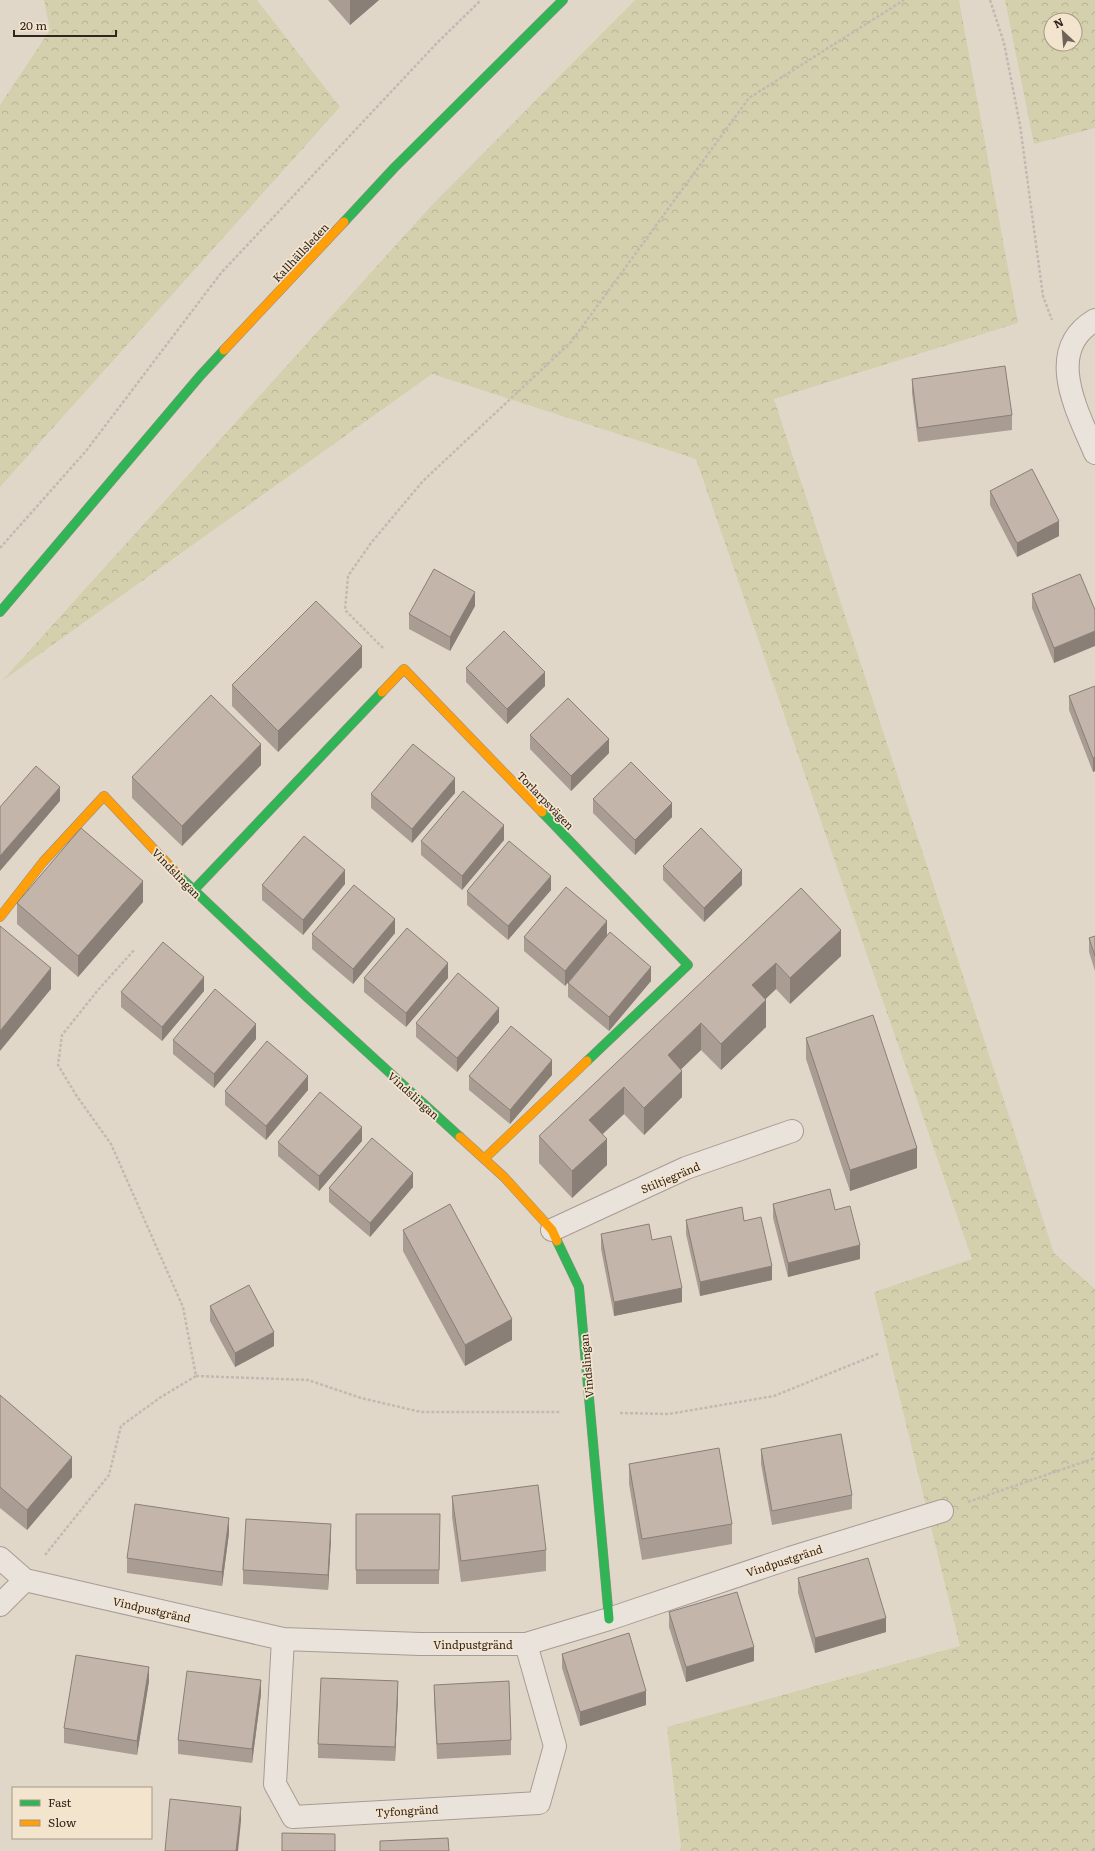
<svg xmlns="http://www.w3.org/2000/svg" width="1095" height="1851" viewBox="0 0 1095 1851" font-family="Literata,serif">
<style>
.forest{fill:url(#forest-crowns);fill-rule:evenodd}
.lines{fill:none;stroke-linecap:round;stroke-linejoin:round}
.street-casing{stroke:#a69c93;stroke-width:24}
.fast-casing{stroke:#968c83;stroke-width:10}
.slow-casing{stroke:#968c83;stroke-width:10}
.path{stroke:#c2bab2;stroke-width:2.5;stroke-dasharray:3 2;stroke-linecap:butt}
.street{stroke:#eae3db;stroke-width:22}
.fast{stroke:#30b455;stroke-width:9}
.slow{stroke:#ff9f0a;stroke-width:9}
.wall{fill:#a99c92}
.shaded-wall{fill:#897f77}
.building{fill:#c4b5aa;stroke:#897f77}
.labels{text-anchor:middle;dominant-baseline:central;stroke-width:3.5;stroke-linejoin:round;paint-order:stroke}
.street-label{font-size:11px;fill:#33251c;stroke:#f3e4ce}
</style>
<defs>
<pattern id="forest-crowns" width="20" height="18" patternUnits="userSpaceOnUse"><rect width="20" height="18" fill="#d4cfac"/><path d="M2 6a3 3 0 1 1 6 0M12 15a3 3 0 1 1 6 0" fill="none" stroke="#b6b293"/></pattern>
</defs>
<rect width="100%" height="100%" fill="#e1d7c9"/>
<!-- forest -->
<path class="forest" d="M44 0H257L340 107 0 487V105L50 30Z
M635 0H959L1018 323 774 399 1054 1253 1095 1289V1851H679L681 1847 667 1727 960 1646 874 1292 972 1259 696 459 432 374 2 681 432 205Z
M1005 0H1095V128L1034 144ZM1051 20H1075V44H1051Z"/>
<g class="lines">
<defs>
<path id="street" d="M1095 320C1043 351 1078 412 1095 453
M552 1230 686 1168 792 1131
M0 1558 25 1580
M0 1605 25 1580 283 1639 420 1644H526L609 1619 790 1558 942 1511
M283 1639 275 1784 293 1817 539 1803 555 1746 526 1644"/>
<path id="fast" d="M344 222 394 168 563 0
M0 612 200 376 224 350
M542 812 688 965 587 1061
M179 876 308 998 460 1137
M193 891 382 692
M557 1241 579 1287 609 1619"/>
<path id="slow" d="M224 350 344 222
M382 692 404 669 542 812
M0 917 43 862 104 796 179 876
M460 1137 504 1177 552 1230 557 1241
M484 1159 587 1061"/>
</defs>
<!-- street casing -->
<use href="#street" class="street-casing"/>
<!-- fast casing -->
<use href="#fast" class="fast-casing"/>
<!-- slow casing -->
<use href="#slow" class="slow-casing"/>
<!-- path -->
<path class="path" d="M990 0 1004 43 1020 125 1043 296 1052 320
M0 548 86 451 221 273 436 44 481 0
M383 648 345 610 348 576 371 543 423 481 571 342 749 98 904 0
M196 1376 308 1380 361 1398 421 1412H561
M620 1413 669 1414 774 1396 880 1353
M968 1502 1095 1458
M45 1555 109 1475 121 1426 161 1397 196 1376 183 1307 111 1144 76 1095 58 1065 62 1035 98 990 135 949
M1092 1851 1095 1850"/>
<!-- street -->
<use href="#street" class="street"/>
<!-- fast -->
<use href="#fast" class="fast"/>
<!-- slow -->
<use href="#slow" class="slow"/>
</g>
<!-- wall -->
<path class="wall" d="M328 0H379L350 25Z
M912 379 1012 415V430L918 442 912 393Z
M990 491 1059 536 1017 557 990 505Z
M1080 574 1054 663 1032 608V594Z
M475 606 450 651 409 629V614Z
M362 667 278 752 232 706V685Z
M466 668 545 686 507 724 466 682Z
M1095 686V771L1093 772 1069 710V696Z
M530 735 609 753 571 791 530 749Z
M261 765 182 846 132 798V777Z
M455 793 412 843 371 808V794Z
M593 799 672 817 635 855 593 813Z
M504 840 462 890 421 855V841Z
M663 866 742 885 704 922 663 880Z
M345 884 303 935 262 900V885Z
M801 888 841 956 790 1004 776 989 765 999 766 1027 721 1070 701 1050 681 1069 682 1097 644 1135 624 1114 602 1134 607 1165 572 1198 539 1163V1136Z
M551 890 508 940 467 905V891Z
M143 902 78 977 17 924V903Z
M395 933 353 984 312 949V934Z
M607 935 651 981 609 1031 568 997V983L586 961 565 986 524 951V937Z
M1095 936V971L1089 952V938Z
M364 978H448L406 1027 364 992Z
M204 991 162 1041 121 1007V992Z
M499 1022 457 1072 416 1037V1023Z
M806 1038 917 1168 850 1191 806 1059Z
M256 1039 214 1088 173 1054V1040Z
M552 1075 510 1124 469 1090V1076Z
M308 1090 266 1140 225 1105V1091Z
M362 1141 319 1191 278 1156V1142Z
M413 1187 370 1237 329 1202V1188Z
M773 1204 835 1210 860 1259 788 1277 773 1218Z
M686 1220 744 1221 772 1280 700 1296 686 1234Z
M403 1230 512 1340 465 1366 403 1251Z
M601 1234 652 1240 682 1302 614 1316 601 1249Z
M210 1306 274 1346 235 1367 210 1321Z
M0 1395 72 1477 27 1530 0 1508Z
M761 1449 852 1495V1509L772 1525 761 1464Z
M629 1464 732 1524V1544L642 1560 629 1484Z
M452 1496 546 1550V1571L461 1582 452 1517Z
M356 1514H440L439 1584H356Z
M229 1533 222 1586 127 1573V1558Z
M331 1539 328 1590 243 1584V1570Z
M798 1578 886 1632 815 1653 798 1593Z
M669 1612 754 1661 686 1682 669 1627Z
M562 1654 646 1705 580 1726 562 1668Z
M149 1681 137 1755 64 1743V1728Z
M434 1685 511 1740V1755L437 1759 434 1699Z
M261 1694 252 1763 178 1754V1740Z
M398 1695 395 1761 318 1758V1744Z"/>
<!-- shaded-wall -->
<path class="shaded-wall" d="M350 0H379L350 25Z
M1059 521V536L1017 557V543Z
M475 592V606L450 651V637Z
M1095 631V646L1054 663V648Z
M362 646V667L278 752V731Z
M545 672V686L507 724V709Z
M609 739V753L571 791V776Z
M261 744V765L182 846V826Z
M1095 757V771L1093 772V758Z
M455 778V793L412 843V829Z
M60 787V801L0 871V856Z
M672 803V817L635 855V840Z
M504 825V840L462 890V876Z
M345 870V884L303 935V920Z
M742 870V885L704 922V908Z
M551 876V890L508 940V926Z
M143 881V902L78 977V956Z
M395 919V933L353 984V969Z
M607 921V936L565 986V971Z
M841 930V956L790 1004V978Z
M448 963V978L406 1027V1013Z
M776 963V989L752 1012V985Z
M651 967V981L609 1031V1017Z
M51 968V989L0 1051V1031Z
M204 977V991L162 1041V1027Z
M766 1000V1027L721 1070V1044Z
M499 1008V1022L457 1072V1058Z
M701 1023V1050L668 1082V1055Z
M256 1024V1039L214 1088V1074Z
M552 1060V1075L510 1124V1110Z
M682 1071V1097L644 1135V1108Z
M308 1076V1090L266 1140V1126Z
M624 1087V1114L589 1147V1120Z
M362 1127V1141L319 1191V1176Z
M607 1139V1165L572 1198V1171Z
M917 1148V1168L850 1191V1170Z
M413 1173V1187L370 1237V1223Z
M860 1245V1259L788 1277V1263Z
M772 1266V1280L700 1296V1282Z
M682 1288V1302L614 1316V1302Z
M512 1319V1340L465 1366V1345Z
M274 1332V1346L235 1367V1353Z
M72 1457V1477L27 1530V1510Z
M229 1518V1533L222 1586V1572Z
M331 1524V1539L328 1590V1575Z
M886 1618V1632L815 1653V1638Z
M754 1647V1661L686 1682V1667Z
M149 1667V1681L137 1755V1741Z
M261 1680V1694L252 1763V1749Z
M398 1681V1695L395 1761V1747Z
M646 1691V1705L580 1726V1712Z
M241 1807V1821L238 1851H236Z"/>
<!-- building -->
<path class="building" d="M1005 366 1012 415 918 428 912 379Z
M1032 469 1059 521 1017 543 990 491Z
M434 569 475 592 450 637 409 614Z
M1080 574 1095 610V631L1054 648 1032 594Z
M316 601 362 646 278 731 232 685Z
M504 631 545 672 507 709 466 668Z
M1095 686V757L1093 758 1069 696Z
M211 695 261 744 182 826 132 777Z
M568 698 609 739 571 776 530 735Z
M413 744 455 778 412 829 371 794Z
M631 762 672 803 635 840 593 799Z
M36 766 60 787 0 856V807Z
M463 791 504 825 462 876 421 841Z
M81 828 143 881 78 956 17 903Z
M701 828 742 870 704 908 663 866Z
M304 836 345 870 303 920 262 885Z
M509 841 551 876 508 926 467 891Z
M354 885 395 919 353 969 312 934Z
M566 887 607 921 565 971 524 937Z
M801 888 841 930 790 978 776 963 752 985 766 1000 721 1044 701 1023 668 1055 682 1071 644 1108 624 1087 589 1120 607 1139 572 1171 539 1136Z
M0 926 51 968 0 1031Z
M407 928 448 963 406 1013 364 978Z
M610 932 651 967 609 1017 568 983Z
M1095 936V956L1089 938Z
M163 942 204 977 162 1027 121 992Z
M458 973 499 1008 457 1058 416 1023Z
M215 989 256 1024 214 1074 173 1040Z
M873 1015 917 1148 850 1170 806 1038Z
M511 1026 552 1060 510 1110 469 1076Z
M267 1041 308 1076 266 1126 225 1091Z
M320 1092 362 1127 319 1176 278 1142Z
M372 1138 413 1173 370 1223 329 1188Z
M830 1189 835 1210 850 1206 860 1245 788 1263 773 1204Z
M450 1204 512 1319 465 1345 403 1230Z
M742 1207 744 1221 761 1217 772 1266 700 1282 686 1220Z
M649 1224 652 1240 671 1236 682 1288 614 1302 601 1234Z
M249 1285 274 1332 235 1353 210 1306Z
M0 1395 72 1457 27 1510 0 1487Z
M841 1434 852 1495 772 1511 761 1449Z
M719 1448 732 1524 642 1539 629 1464Z
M538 1485 546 1550 461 1561 452 1496Z
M135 1504 229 1518 222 1572 127 1558Z
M356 1514H440L439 1570H356Z
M246 1519 331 1524 328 1575 243 1570Z
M868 1558 886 1618 815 1638 798 1578Z
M737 1592 754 1647 686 1667 669 1612Z
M629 1633 646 1691 580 1712 562 1654Z
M76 1655 149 1667 137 1741 64 1728Z
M187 1671 261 1680 252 1749 178 1740Z
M321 1678 398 1681 395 1747 318 1744Z
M509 1681 511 1740 437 1744 434 1685Z
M170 1799 241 1807 236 1851H165Z
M282 1833 335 1834V1851H282Z
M448 1838 449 1851H380V1841Z"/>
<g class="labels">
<!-- street labels -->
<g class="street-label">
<text transform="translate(300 252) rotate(-47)">Kallhällsleden</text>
<text transform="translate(546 800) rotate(46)">Torlarpsvägen</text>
<text transform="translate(177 873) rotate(46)">Vindslingan</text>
<text transform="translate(414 1095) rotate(42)">Vindslingan</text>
<text transform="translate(670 1177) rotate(-23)">Stiltjegränd</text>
<text transform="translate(586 1366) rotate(-95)">Vindslingan</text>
<text transform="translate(784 1560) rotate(-18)">Vindpustgränd</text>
<text transform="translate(152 1609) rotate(13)">Vindpustgränd</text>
<text x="473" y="1644">Vindpustgränd</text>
<text transform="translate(407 1810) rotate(-3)">Tyfongränd</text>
</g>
</g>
<!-- legend -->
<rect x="12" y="1787" width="140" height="52" fill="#f3e4ce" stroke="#a69887"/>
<rect x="20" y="1800" width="20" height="6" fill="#30b455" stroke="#a69887"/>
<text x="48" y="1807" font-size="12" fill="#33251c">Fast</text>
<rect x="20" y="1820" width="20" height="6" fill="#ff9f0a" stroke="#a69887"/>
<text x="48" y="1827" font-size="12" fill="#33251c">Slow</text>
<!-- north arrow -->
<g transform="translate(1063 32) rotate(334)"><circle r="19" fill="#f3e4ce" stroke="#a69887"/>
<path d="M0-3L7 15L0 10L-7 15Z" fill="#706359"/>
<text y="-6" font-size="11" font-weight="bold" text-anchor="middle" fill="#33251c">N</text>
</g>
<!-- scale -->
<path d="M14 30v6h102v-6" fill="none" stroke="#33251c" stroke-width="2"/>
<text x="20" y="30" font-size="12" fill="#33251c" stroke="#f3e4ce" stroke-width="3" paint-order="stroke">20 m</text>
</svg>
